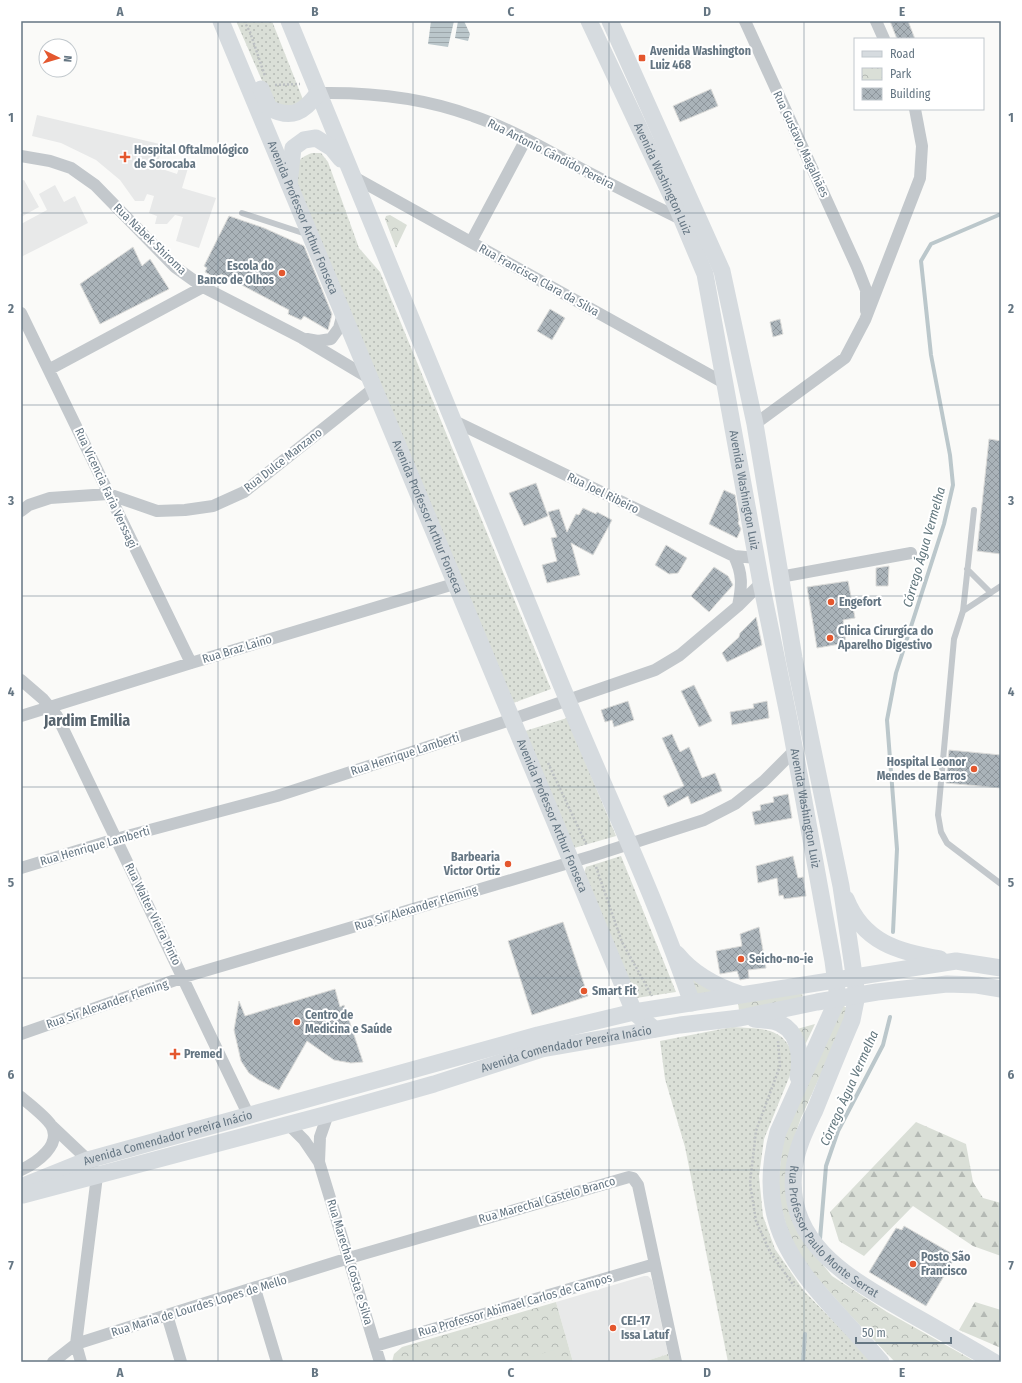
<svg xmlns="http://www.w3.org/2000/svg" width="1022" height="1383" viewBox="0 0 1022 1383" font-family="'Fira Sans Condensed',sans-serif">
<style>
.built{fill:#e8e9e9}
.grass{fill:url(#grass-dots)}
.forest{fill:url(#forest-firs)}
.park{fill:url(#park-crowns)}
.pitch{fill:#dadfd7}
.water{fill:url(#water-rules)}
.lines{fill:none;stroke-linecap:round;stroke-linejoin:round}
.stream{stroke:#bbc7cb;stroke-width:4}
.building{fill:url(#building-cross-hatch);stroke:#dcdcda}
.path{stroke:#bbbfc2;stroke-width:2.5;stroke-dasharray:2 2;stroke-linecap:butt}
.lane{stroke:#c3c8cc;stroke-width:6}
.street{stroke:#c3c8cc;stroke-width:12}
.secondary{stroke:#d6dbdf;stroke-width:17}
.grid{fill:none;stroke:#657683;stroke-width:1;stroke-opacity:0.55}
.poi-dot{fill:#e4572e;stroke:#fff;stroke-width:1.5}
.labels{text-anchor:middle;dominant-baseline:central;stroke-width:4;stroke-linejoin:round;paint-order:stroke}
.poi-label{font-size:12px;font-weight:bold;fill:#657683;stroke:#fff;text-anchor:start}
.street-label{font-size:12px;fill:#657683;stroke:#fff}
.water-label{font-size:13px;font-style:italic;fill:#60757c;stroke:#fff}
.district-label{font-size:16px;font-weight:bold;fill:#57646e;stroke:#fff}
.neatline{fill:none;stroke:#657683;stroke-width:1.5}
.grid-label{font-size:13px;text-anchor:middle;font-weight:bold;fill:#657683}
</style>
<defs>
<pattern id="grass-dots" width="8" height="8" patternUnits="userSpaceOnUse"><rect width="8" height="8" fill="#dadfd7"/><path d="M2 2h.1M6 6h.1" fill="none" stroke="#b4b9b4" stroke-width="1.8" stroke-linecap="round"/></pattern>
<pattern id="forest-firs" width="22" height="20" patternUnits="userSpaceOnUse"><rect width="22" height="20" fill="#dadfd7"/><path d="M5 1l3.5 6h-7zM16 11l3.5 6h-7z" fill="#b4b9b4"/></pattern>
<pattern id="park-crowns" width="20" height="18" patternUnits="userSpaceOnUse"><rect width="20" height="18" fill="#dadfd7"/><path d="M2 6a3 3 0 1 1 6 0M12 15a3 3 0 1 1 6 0" fill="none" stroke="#b4b9b4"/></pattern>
<pattern id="water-rules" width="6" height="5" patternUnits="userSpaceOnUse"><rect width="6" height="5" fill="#bbc7cb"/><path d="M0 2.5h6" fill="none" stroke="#9ca6aa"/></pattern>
<pattern id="building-cross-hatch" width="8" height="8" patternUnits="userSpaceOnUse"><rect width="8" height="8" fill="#aab3b9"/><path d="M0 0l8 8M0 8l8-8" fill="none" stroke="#8e969c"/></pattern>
</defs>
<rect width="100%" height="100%" fill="#fafaf8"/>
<!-- built -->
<path class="built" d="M37 115 164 145 156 167 177 174 180 165 188 168 182 188 216 198 199 248 176 241 183 217 175 215 167 224H155L157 216 149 213 154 196 147 194 144 201H135L120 180 96 160 61 143 32 136Z
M24 180 39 207 21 217V181Z
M55 185 64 202 75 196 88 223 21 257V224L47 210 39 194Z
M644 1276H648L652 1280 668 1354 643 1362H573L556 1302Z"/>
<!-- grass -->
<path class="grass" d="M236 21H272L304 102 295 109 273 106Z
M312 153H321L328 162 359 248 380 272 551 689 508 705 295 181C296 164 296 159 312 153Z
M567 718 616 836 574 848 525 731Z
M621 856 676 992 636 998 584 873 586 867Z
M732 1027C764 1029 787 1026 795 1063L764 1139 759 1176 763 1216 775 1249 804 1291 873 1362H728L685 1147 665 1079 660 1041Z"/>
<!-- forest -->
<path class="forest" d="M916 1122 966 1144 973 1182 983 1198 1001 1203V1256L973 1246 913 1206 864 1256 839 1241 830 1212Z
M975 1302 1001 1310V1348L959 1330Z"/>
<!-- park -->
<path class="park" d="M390 215 407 225 396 248 385 219 386 216Z
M679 968 717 994 695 999Z
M802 993 803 1000 739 1010 738 1003Z
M842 1005 847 1008 848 1014 801 1118 792 1144 800 1236 832 1276 887 1312 976 1362H895L850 1315 809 1269 791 1243 777 1191 784 1134Z
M815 1024 805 1045 797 1029Z
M556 1302 573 1362H392L394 1354 402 1347Z
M668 1354 670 1362H643Z"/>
<!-- pitch -->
<path class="pitch" d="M553 1350 557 1362H515Z"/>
<!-- water -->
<path class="water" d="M431 21H454L448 47 428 44Z
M458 21H464L470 34 468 41 455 38Z"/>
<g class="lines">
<!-- stream -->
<path class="stream" d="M893 932 897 849 887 720 896 673 944 524 953 485 950 455 931 355 921 261 931 244 1001 214
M820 1239 826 1166 838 1131 883 1045 890 1017
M803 1362 805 1334"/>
</g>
<!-- building -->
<path class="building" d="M890 21H908L915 39H897Z
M711 89 718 106 680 122 673 106Z
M229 216 264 228 304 246 332 314 328 330 304 316 301 320 288 314 289 310 221 274 218 279 205 272 207 268 204 266Z
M133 247 142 266 150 259 169 289 100 324 80 284Z
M550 309 565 318 552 340 537 331Z
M780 319 783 334 773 337 770 322Z
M989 439 1001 441V554L977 551Z
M536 483 548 516 524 526 509 493Z
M724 490 735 495 739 520 738 523 741 529 737 538 709 524Z
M583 508 596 514 597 512 612 520 593 555 571 543 580 575 547 583 542 565 557 561 551 538 557 537 548 512 559 509 567 532 576 514 579 515Z
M666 545 687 558 678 573 669 574 655 565Z
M889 566 888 586H876V568Z
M714 567 728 576 733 585 709 612 691 596Z
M848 581 855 618 843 620 846 643 817 648 807 587Z
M756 617 762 645 727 662 722 653 739 637 740 633Z
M694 685 712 721 699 727 681 691Z
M628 701 634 720 614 727 612 720 605 722 601 710Z
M767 701 769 718 732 725 730 712 754 708 753 704Z
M672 734 680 752 689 747 702 778 715 773 722 791 691 804 688 796 668 807 663 796 684 786 662 738Z
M949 750 1001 755V788L946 783Z
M788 794 792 818 755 825 752 812 761 810 760 805 774 802 773 797Z
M793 856 798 878 803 877 806 896 784 899 783 895 779 896 777 878 758 883 756 866Z
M563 922 588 996 532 1015 508 941Z
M759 927 766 968 748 970 749 978 740 980 737 971 720 974 716 951 742 946 740 934Z
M335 989 340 1007 344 1005 363 1062 351 1063 334 1060 307 1041 279 1090 259 1080 249 1073 241 1061 234 1030 239 1001 245 1016Z
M904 1226 956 1256 926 1306 869 1272 896 1228 902 1230Z"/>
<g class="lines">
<!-- path -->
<path class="path" d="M244 21 250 32 265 76
M275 85 300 84
M548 763 587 846
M596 867 622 942 652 996
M778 1041 780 1066 756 1131 750 1183 756 1221 770 1252 794 1286"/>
<!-- lane -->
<path class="lane" d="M242 213 306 234
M967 569 991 593
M1001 586 963 611 954 639 938 815 941 832 947 843 1001 884
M963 611 974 510"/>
<!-- street -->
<path class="street" d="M745 21 857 267 866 290V311
M876 21 884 39
M318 93C370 92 425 98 473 116 511 129 545 149 580 168 614 186 648 203 683 220
M21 156 50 161 71 168 78 173 95 185 175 267 203 287 302 338 369 378
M352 176 726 384
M471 242 526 139
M21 313 191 663
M307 339 318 341 331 339 339 328 343 313
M50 369 203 287
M452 420 734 556 757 558
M755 424 845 358 865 320 920 178 922 146 915 109
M21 511 29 505 50 498 108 494 157 511 185 510 213 506 244 492 373 389
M734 556C743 574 742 586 738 606
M780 577 911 553
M21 680 43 699 57 716 248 1114
M21 716 191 663 454 584
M21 868 116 839 277 796 504 722 655 670 680 655 738 606 761 583
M21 1034 184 977 592 856 704 820 735 804 764 781 794 751
M21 1097C29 1104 45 1116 51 1125 63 1145 36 1163 21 1170
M288 1124 304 1140 319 1162 320 1137 328 1114
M51 1125 88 1160 97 1176 76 1344 81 1362
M319 1162 380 1362
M255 1289 277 1362
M167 1315 181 1362
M375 1346 655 1264
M53 1362 76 1344 167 1315 349 1258 629 1177 633 1178 638 1185 676 1362"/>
<!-- secondary -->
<g class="secondary">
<path id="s1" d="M221 21 632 1007 634 1012 654 1029"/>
<path d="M289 21C379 238 467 455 556 672 601 783 653 890 692 1003"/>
<path id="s2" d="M589 21 678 210 705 274 761 583 790 724 833 961 838 998 778 1132C748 1243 818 1286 881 1362"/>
<path id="s3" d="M610 21 722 271 755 424 794 658 841 886 857 995 852 1020C839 1050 827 1080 815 1110 806 1129 796 1149 794 1170 785 1245 853 1280 907 1312 936 1328 965 1345 994 1362"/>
<path d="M261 89 269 108C292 120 304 112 318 93"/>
<path d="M289 184 293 148 304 140 316 138 332 148 341 159"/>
<path d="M846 899C863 942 898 952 940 959"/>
<path d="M677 954C693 974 716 986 740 994"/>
<path d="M754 1019C761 1020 767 1020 773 1021 799 1027 802 1056 798 1077"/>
<path id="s4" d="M21 1187 88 1160 538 1035 634 1012 956 961 1001 968"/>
<path id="s5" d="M23 1195 328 1114 434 1084 542 1049 680 1025 740 1018 817 1002 877 992 947 984 977 985 1001 989"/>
</g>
</g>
<!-- grid -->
<path class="grid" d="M218 21V1362M413 21V1362M609 21V1362M804 21V1362M21 213H1001M21 405H1001M21 596H1001M21 787H1001M21 978H1001M21 1170H1001"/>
<!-- markers -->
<g class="poi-dot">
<rect x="638" y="54" width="8" height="8" rx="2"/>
<path d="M123 151h4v4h4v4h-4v4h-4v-4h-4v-4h4z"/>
<circle cx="282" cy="273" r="4"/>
<circle cx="831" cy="602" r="4"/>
<circle cx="830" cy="638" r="4"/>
<circle cx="974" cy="769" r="4"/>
<circle cx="508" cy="864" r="4"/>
<circle cx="741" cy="959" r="4"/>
<circle cx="584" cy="991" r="4"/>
<circle cx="297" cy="1022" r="4"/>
<path d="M173 1048h4v4h4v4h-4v4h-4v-4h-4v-4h4z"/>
<circle cx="913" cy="1264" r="4"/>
<circle cx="613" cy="1328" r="4"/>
</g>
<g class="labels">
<!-- poi labels -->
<g class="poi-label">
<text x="650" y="51">Avenida Washington<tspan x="650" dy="14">Luiz 468</tspan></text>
<text x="134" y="150">Hospital Oftalmológico<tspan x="134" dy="14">de Sorocaba</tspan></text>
<text x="274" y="266" text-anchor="end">Escola do<tspan x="274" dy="14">Banco de Olhos</tspan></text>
<text x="839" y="602">Engefort</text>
<text x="838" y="631">Clinica Cirurgíca do<tspan x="838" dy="14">Aparelho Digestivo</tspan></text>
<text x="966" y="762" text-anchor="end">Hospital Leonor<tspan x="966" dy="14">Mendes de Barros</tspan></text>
<text x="500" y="857" text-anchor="end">Barbearia<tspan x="500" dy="14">Victor Ortiz</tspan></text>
<text x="749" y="959">Seicho-no-ie</text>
<text x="592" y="991">Smart Fit</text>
<text x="305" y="1015">Centro de<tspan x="305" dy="14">Medicina e Saúde</tspan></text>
<text x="184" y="1054">Premed</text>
<text x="921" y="1257">Posto São<tspan x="921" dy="14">Francisco</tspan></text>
<text x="621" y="1321">CEI-17<tspan x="621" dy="14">Issa Latuf</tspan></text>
</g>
<!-- street labels -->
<g class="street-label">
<text transform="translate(801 144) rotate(65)">Rua Gustavo Magalhães</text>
<text transform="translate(551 154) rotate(27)">Rua Antonio Cândido Pereira</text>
<text stroke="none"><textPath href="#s2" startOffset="174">Avenida Washington Luiz</textPath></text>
<text stroke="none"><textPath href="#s1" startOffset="213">Avenida Professor Arthur Fonseca</textPath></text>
<text transform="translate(150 239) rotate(44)">Rua Nabek Shiroma</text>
<text transform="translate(539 280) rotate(29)">Rua Francisca Clara da Silva</text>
<text transform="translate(283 460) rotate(-38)">Rua Dulce Manzano</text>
<text transform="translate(106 488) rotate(65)">Rua Vicencia Faria Verssagi</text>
<text stroke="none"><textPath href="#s2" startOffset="498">Avenida Washington Luiz</textPath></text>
<text transform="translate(603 493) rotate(26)">Rua Joel Ribeiro</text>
<text stroke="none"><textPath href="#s1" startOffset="537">Avenida Professor Arthur Fonseca</textPath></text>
<text transform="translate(237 649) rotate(-17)">Rua Braz Laino</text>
<text transform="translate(405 754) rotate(-18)">Rua Henrique Lamberti</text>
<text stroke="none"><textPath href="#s2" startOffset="822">Avenida Washington Luiz</textPath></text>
<text stroke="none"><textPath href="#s1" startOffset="861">Avenida Professor Arthur Fonseca</textPath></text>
<text transform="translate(95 846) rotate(-16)">Rua Henrique Lamberti</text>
<text transform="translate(416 908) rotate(-17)">Rua Sir Alexander Fleming</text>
<text transform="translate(153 914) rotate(64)">Rua Walter Vieira Pinto</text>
<text transform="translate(107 1004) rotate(-19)">Rua Sir Alexander Fleming</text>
<text stroke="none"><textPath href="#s5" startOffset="563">Avenida Comendador Pereira Inácio</textPath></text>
<text stroke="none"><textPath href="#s4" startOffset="155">Avenida Comendador Pereira Inácio</textPath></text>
<text transform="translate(547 1200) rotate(-16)">Rua Marechal Castelo Branco</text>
<text stroke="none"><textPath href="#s3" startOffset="1275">Rua Professor Paulo Monte Serrat</textPath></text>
<text transform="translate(350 1262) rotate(73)">Rua Marechal Costa e Silva</text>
<text transform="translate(515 1305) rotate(-16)">Rua Professor Abimael Carlos de Campos</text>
<text transform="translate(199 1306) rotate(-17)">Rua Maria de Lourdes Lopes de Mello</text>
</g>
<!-- water labels -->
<g class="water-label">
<text transform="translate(924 547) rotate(-74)">Córrego Água Vermelha</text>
<text transform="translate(849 1088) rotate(-66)">Córrego Àgua Vermelha</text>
</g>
<!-- district labels -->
<g class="district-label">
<text x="87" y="720">Jardim Emilia</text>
</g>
</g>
<!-- border -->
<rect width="1022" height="1383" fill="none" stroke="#ffffff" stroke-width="44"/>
<!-- legend -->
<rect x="854" y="38" width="130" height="72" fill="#ffffff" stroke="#c1c8cd"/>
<rect x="862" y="51" width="20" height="6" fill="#d6dbdf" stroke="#c1c8cd"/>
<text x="890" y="58" font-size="12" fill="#657683">Road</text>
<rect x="862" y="68" width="20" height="12" fill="url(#park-crowns)" stroke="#c1c8cd"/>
<text x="890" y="78" font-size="12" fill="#657683">Park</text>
<rect x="862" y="88" width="20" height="12" fill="url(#building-cross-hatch)" stroke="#c1c8cd"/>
<text x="890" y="98" font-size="12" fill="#657683">Building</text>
<!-- north arrow -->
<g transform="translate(58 58) rotate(95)"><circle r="19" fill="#ffffff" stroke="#c1c8cd"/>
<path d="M0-3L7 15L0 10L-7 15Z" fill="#e4572e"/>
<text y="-6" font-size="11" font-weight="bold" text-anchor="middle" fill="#657683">N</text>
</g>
<!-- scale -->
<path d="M856 1337v6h95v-6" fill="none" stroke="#657683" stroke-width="2"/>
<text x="862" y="1337" font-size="12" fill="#657683" stroke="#ffffff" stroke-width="3" paint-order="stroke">50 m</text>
<rect x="22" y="22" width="978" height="1339" class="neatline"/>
<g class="grid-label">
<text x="120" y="16">A</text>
<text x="315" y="16">B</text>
<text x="511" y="16">C</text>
<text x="707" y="16">D</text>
<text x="902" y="16">E</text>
<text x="11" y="122">1</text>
<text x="1011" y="122">1</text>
<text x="11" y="313">2</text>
<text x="1011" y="313">2</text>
<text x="11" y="505">3</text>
<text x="1011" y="505">3</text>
<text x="11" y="696">4</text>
<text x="1011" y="696">4</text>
<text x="11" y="887">5</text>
<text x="1011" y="887">5</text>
<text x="11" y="1079">6</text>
<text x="1011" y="1079">6</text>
<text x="11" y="1270">7</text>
<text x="1011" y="1270">7</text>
<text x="120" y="1377">A</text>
<text x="315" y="1377">B</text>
<text x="511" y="1377">C</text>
<text x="707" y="1377">D</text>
<text x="902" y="1377">E</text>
</g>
</svg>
